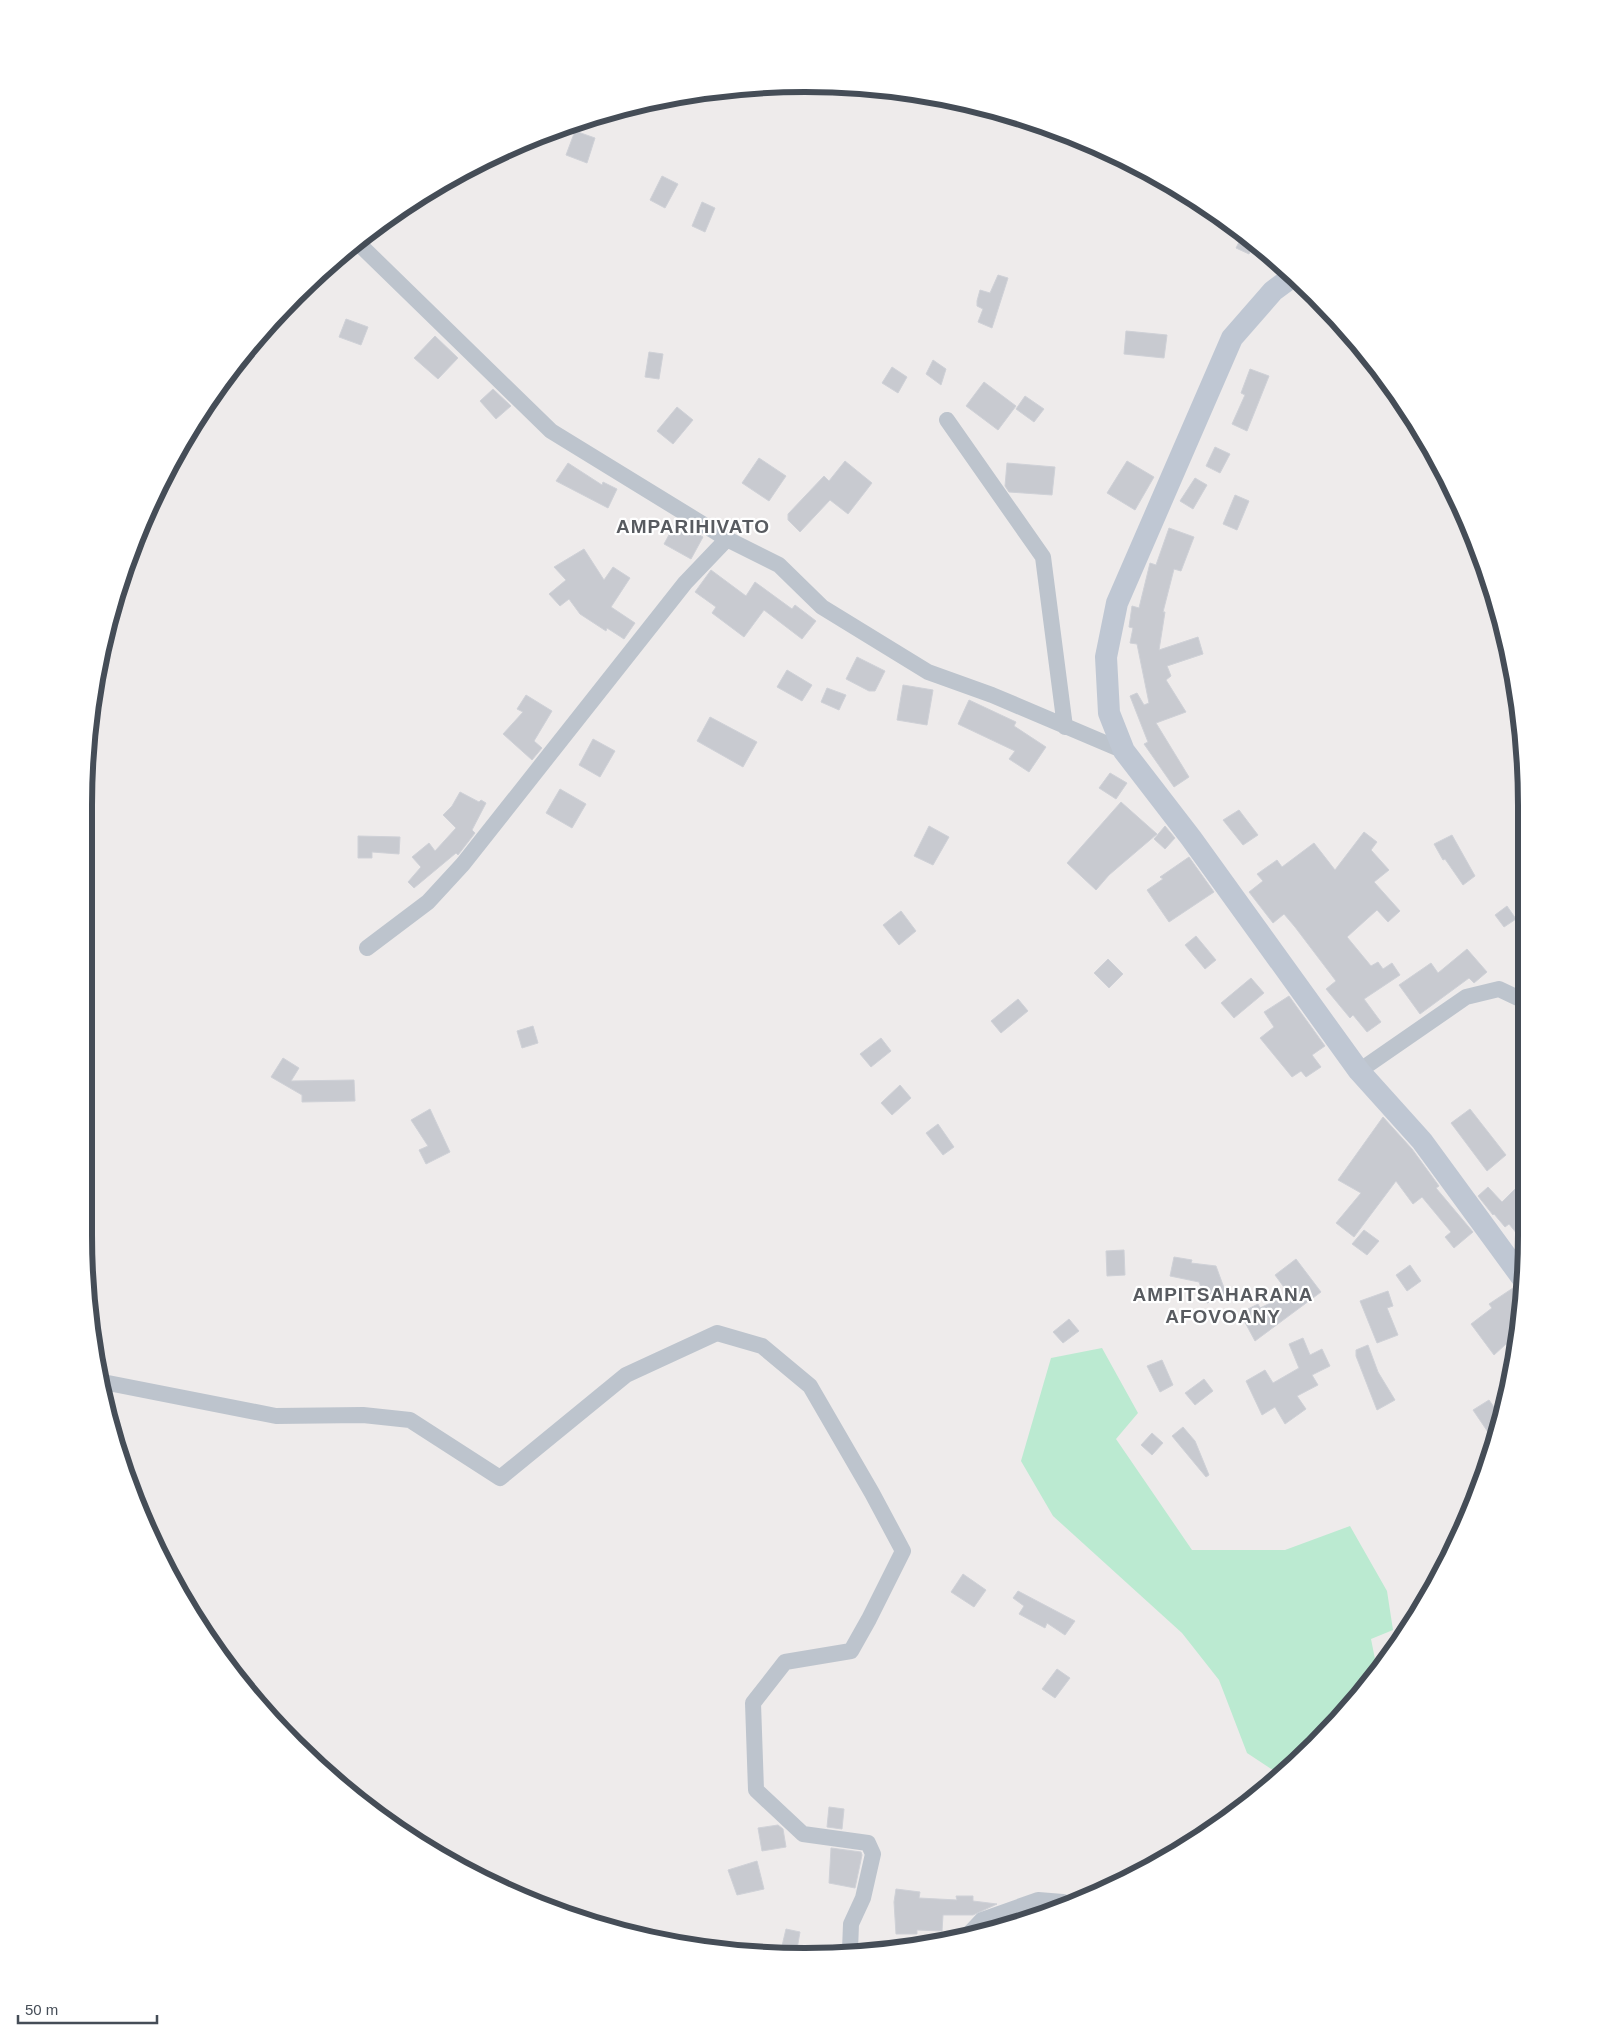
<svg xmlns="http://www.w3.org/2000/svg" width="1611" height="2040" viewBox="0 0 1611 2040" font-family="Arial,sans-serif">
<style>
.green{fill:#bbead1}
.building{fill:#c8cad0;stroke:#cfd1d7}
.lines{fill:none;stroke-linecap:round;stroke-linejoin:round}
.minor{stroke:#bdc4cd;stroke-width:16}
.secondary{stroke:#bfc7d3;stroke-width:22}
.labels{text-anchor:middle;dominant-baseline:central;stroke-width:4.5;stroke-linejoin:round;paint-order:stroke}
.district-label{font-size:19px;font-weight:bold;letter-spacing:1px;fill:#585b60;stroke:#fff}
.rim{fill:none;stroke:#454d57;stroke-width:6}
</style>
<rect width="100%" height="100%" fill="#eeebeb"/>
<!-- green -->
<path class="green" d="M1102 1348 1138 1413 1116 1439 1192 1550H1285L1350 1526 1387 1591 1393 1630 1371 1639 1377 1669 1282 1776 1247 1753 1219 1680 1182 1633 1053 1516 1021 1461 1051 1358Z"/>
<!-- building -->
<path class="building" d="M575 131 595 138 587 163 566 155Z
M662 176 678 184 665 208 650 200Z
M702 202 715 208 705 232 692 226Z
M1242 236 1255 242 1249 254 1236 248Z
M998 275 1008 278 992 328 978 322 983 309 977 306V301L980 290 990 293Z
M346 319 368 327 361 345 339 337Z
M1126 331 1167 335 1164 358 1124 354Z
M435 336 458 358 438 379 414 358Z
M649 352 663 354 659 379 645 377Z
M933 360 946 369 941 385 926 374Z
M892 367 907 377 898 393 882 383Z
M1250 369 1269 376 1247 431 1232 424 1245 395 1241 393Z
M984 382 1016 406 998 430 966 406Z
M493 389 511 406 496 419 480 401Z
M1025 396 1044 409 1034 422 1016 409Z
M677 407 693 420 673 444 657 431Z
M1215 447 1230 454 1220 473 1206 466Z
M759 458 786 476 769 501 742 483Z
M845 461 872 483 848 514 830 500 800 532 788 520V514L824 476 829 481Z
M1127 461 1154 477 1135 510 1107 493Z
M568 463 602 485 603 482 617 489 608 508 556 481Z
M1007 463 1055 467 1052 495 1009 492 1005 486Z
M1195 478 1207 485 1193 509 1180 501Z
M1235 495 1249 501 1237 530 1223 524Z
M676 522 703 537 691 559 664 544Z
M1169 528 1194 537 1181 571 1174 569 1163 612H1165L1159 650 1198 637 1203 654 1167 666 1171 676 1166 680 1186 712 1156 723 1189 777 1174 787 1144 744 1148 742 1130 696 1137 693 1144 705 1149 703 1137 644 1130 643 1133 628 1129 627 1132 606 1139 608 1150 563 1156 565Z
M584 549 604 580 613 567 630 578 611 607 635 623 624 639 607 628 606 631 580 614 569 599 560 606 549 594 566 580 554 567Z
M711 570 746 596 755 582 792 609 795 605 816 621 802 639 764 610 744 637 712 613 716 607 695 592Z
M857 657 885 671 875 691H869L846 679Z
M787 670 812 685 802 701 777 687Z
M903 685 933 690 927 725 897 720Z
M827 688 846 695 839 710 821 702Z
M526 695 552 711 534 741 542 748 532 760 503 734 523 712 517 709Z
M969 700 1016 722 1014 726 1046 747 1029 772 1009 759 1015 751 958 724Z
M710 717 757 742 743 767 697 741Z
M593 739 615 751 600 777 579 765Z
M1110 773 1127 783 1116 799 1099 788Z
M560 789 586 804 572 828 546 813Z
M460 792 479 802 481 800 486 803 472 830 475 833 458 855 456 853 414 888 408 882 421 867 412 857 429 843 435 851 456 828 443 815 452 806Z
M1121 802 1157 834 1109 875 1096 890 1067 863Z
M1239 810 1258 835 1243 845 1223 820Z
M929 826 949 837 933 865 914 856Z
M1165 826 1175 838 1165 849 1154 839Z
M1364 832 1377 842 1371 850 1389 870 1374 882 1400 911 1388 922 1377 910 1347 937 1371 966 1378 962 1383 969 1392 963 1400 975 1364 999 1381 1022 1367 1032 1353 1015 1350 1018 1326 989 1336 981 1295 927 1284 914 1273 923 1249 892 1263 881 1257 874 1277 860 1282 867 1314 843 1335 870Z
M1452 835 1475 876 1463 885 1445 859 1443 860 1434 844Z
M358 836 400 837 399 854 372 852V858H358Z
M1189 857 1214 892 1169 922 1147 890 1163 879 1160 877Z
M1507 906 1516 919 1504 927 1495 915Z
M901 911 916 931 899 945 883 925Z
M1196 936 1216 960 1205 969 1185 945Z
M1467 949 1487 972 1474 983 1469 978 1420 1014 1399 985 1431 963 1438 973Z
M1108 959 1123 974 1109 988 1094 973Z
M1251 978 1264 993 1234 1018 1221 1003Z
M1289 996 1325 1046 1312 1055 1321 1067 1306 1077 1301 1071 1292 1077 1260 1038 1274 1027 1264 1012Z
M1018 999 1028 1011 1001 1033 991 1021Z
M533 1026 538 1043 522 1048 517 1031Z
M881 1038 891 1051 871 1067 860 1054Z
M283 1058 299 1068 291 1081 354 1080 355 1101 302 1102V1095L271 1077Z
M900 1085 911 1098 892 1115 881 1103Z
M430 1109 450 1152 426 1164 419 1150 428 1146 411 1120Z
M1470 1109 1506 1155 1487 1171 1451 1123Z
M1383 1117 1412 1149 1439 1186 1436 1188 1473 1232 1454 1248 1445 1237 1451 1232 1422 1197 1413 1204 1396 1181 1354 1237 1336 1223 1361 1193 1338 1180Z
M938 1124 954 1147 943 1155 926 1133Z
M1527 1177V1235L1526 1245 1509 1224 1505 1227 1494 1214 1493 1215 1478 1196 1488 1187 1502 1202Z
M1364 1230 1379 1241 1367 1255 1352 1244Z
M1124 1250 1125 1275 1107 1276 1106 1251Z
M1174 1257 1192 1260 1191 1263 1216 1266 1227 1296 1207 1303 1199 1282 1170 1276Z
M1296 1259 1321 1292 1255 1341 1240 1313 1258 1304 1260 1308 1289 1294 1275 1275Z
M1410 1265 1421 1281 1407 1291 1396 1275Z
M1513 1288 1521 1296 1515 1358 1506 1344 1494 1355 1471 1324 1492 1308 1489 1304Z
M1388 1291 1393 1306 1387 1308 1398 1335 1377 1343 1360 1301Z
M1069 1319 1079 1331 1063 1343 1053 1332Z
M1303 1338 1310 1355 1322 1349 1330 1366 1312 1375 1318 1385 1297 1396 1306 1409 1285 1424 1275 1407 1262 1415 1246 1381 1265 1370 1273 1383 1299 1368 1289 1344Z
M1368 1345 1378 1372 1395 1400 1377 1410 1356 1356V1350Z
M1162 1360 1173 1385 1160 1392 1147 1366Z
M1204 1379 1213 1391 1195 1405 1185 1393Z
M1489 1400 1501 1417 1494 1441 1473 1410Z
M1183 1427 1195 1441 1209 1475 1206 1477 1172 1436Z
M1152 1433 1163 1443 1152 1455 1141 1445Z
M963 1574 986 1590 974 1607 951 1592Z
M1018 1591 1075 1621 1065 1635 1047 1623 1045 1628 1019 1614 1024 1606 1013 1598Z
M1057 1669 1070 1678 1055 1698 1042 1689Z
M829 1807 844 1809 842 1829 827 1827Z
M778 1825 783 1829 786 1847 762 1851 758 1828Z
M831 1848 861 1852 862 1855 855 1888 829 1883Z
M757 1861 764 1889 737 1895 728 1870Z
M896 1889 920 1892 919 1898 957 1900 956 1896H973V1901L997 1904 973 1915H943L942 1931 917 1930V1934H896L894 1902Z
M786 1929 800 1932 797 1949 782 1946Z"/>
<g class="lines">
<!-- minor -->
<path class="minor" d="M358 243 551 431 727 539 779 565 822 607 928 672 992 695 1124 751
M947 420 1043 557 1065 727
M367 948 428 902 463 864 685 583 727 539
M1359 1071 1466 997 1499 989 1518 998 1526 995
M103 1382 276 1416 363 1415 410 1420 500 1478 626 1375 717 1333 762 1346 810 1386 872 1493 903 1551 869 1619 851 1651 785 1662 753 1703 756 1790 803 1834 868 1843 873 1854 863 1898 851 1924 850 1950
M968 1935 982 1920 1038 1900 1063 1902"/>
<!-- secondary -->
<path class="secondary" d="M1292 277 1273 291 1232 338 1117 603 1106 657 1109 713 1124 751 1191 838 1359 1071 1422 1141 1523 1279"/>
</g>
<g class="labels">
<!-- district labels -->
<g class="district-label">
<text x="693" y="526">AMPARIHIVATO</text>
<text x="1223" y="1294">AMPITSAHARANA<tspan x="1223" dy="22">AFOVOANY</tspan></text>
</g>
</g>
<!-- crop -->
<path d="M0 0H1611V2040H0ZM805 92H805A713 713 0 0 1 1518 805V1235A713 713 0 0 1 805 1948H805A713 713 0 0 1 92 1235V805A713 713 0 0 1 805 92Z" fill="#fff" fill-rule="evenodd"/>
<path class="rim" d="M805 92H805A713 713 0 0 1 1518 805V1235A713 713 0 0 1 805 1948H805A713 713 0 0 1 92 1235V805A713 713 0 0 1 805 92Z"/>
<!-- scale -->
<path d="M18 2015v8h139v-8" fill="none" stroke="#454d57" stroke-width="2.5"/>
<text x="25" y="2015" font-size="15" fill="#454d57" stroke="#ffffff" stroke-width="4" paint-order="stroke">50 m</text>
</svg>
